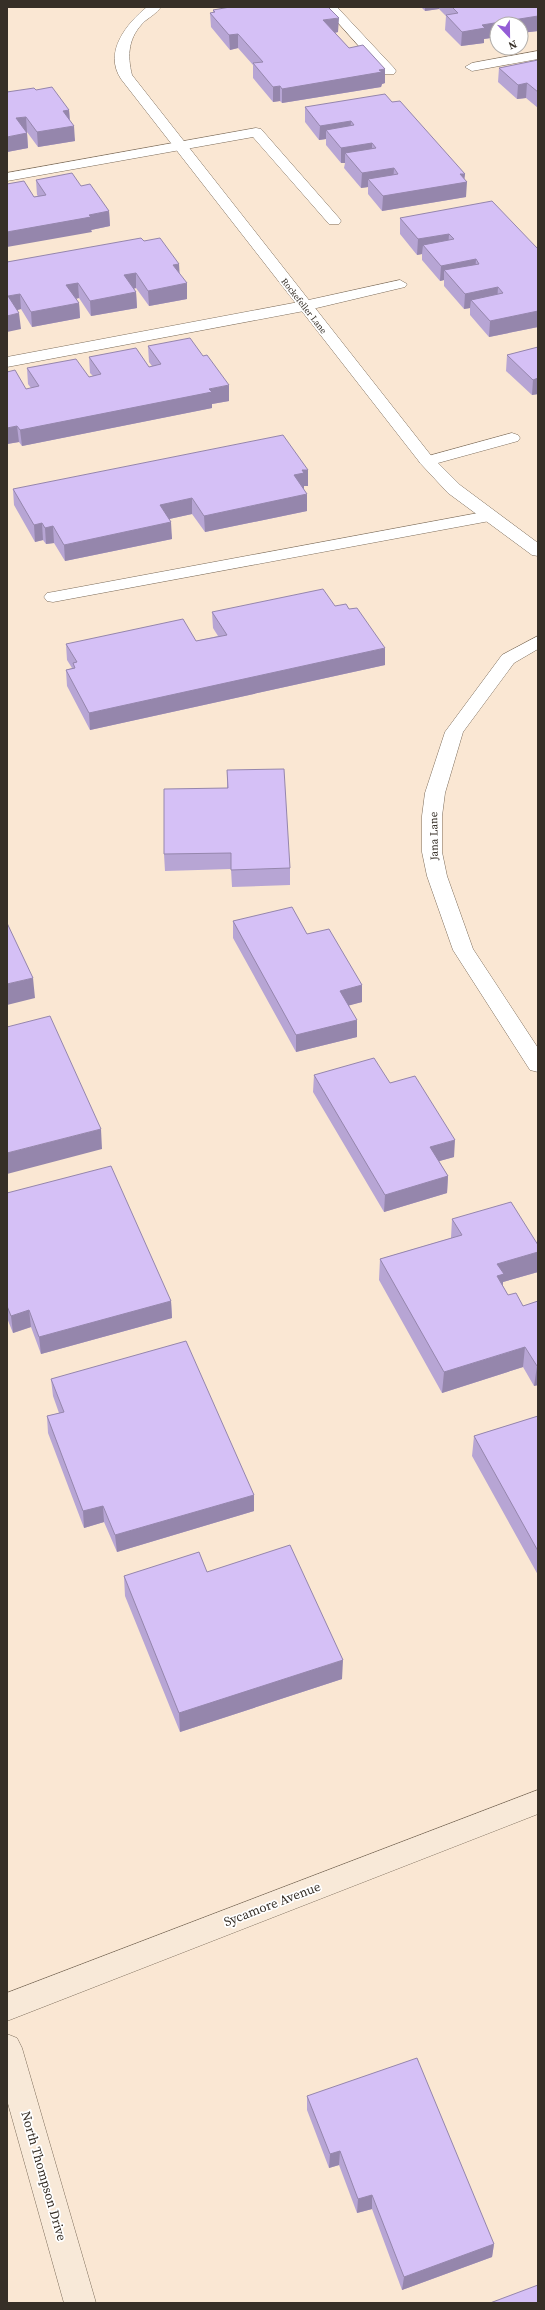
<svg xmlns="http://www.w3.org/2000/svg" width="545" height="2310" viewBox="0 0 545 2310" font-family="'Source Serif 4',serif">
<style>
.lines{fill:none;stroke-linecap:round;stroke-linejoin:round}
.lane-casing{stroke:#7d6d5b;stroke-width:1}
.street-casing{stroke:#7d6d5b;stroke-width:1}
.secondary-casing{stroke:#7d6d5b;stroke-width:1}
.lane{fill:#fff;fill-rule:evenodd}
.street{fill:#fff;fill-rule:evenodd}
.secondary{fill:#f8e9d8;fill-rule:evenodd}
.wall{fill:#b7a5d4}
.shaded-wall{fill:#9586ac}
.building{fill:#d5c0f6;stroke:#9586ac}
.labels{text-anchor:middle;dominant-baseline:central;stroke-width:3.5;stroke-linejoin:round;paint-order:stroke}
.far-street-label{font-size:9px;fill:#362f27;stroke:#fff}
.street-label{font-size:11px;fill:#362f27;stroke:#fff}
.near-street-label{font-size:13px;fill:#362f27;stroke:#fff}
</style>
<rect width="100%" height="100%" fill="#fae7d3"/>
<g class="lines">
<defs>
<path id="lane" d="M324 7H337L394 68 396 71 394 74H384Z
M538 51V59L472 71 465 67 472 63Z
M256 128 261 129 339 218 341 221 339 224H329L253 137 7 181V173Z
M400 280 407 284 405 287 304 311 7 367V357L304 301Z
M512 433 518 435 520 438 518 441 427 466 421 464 419 461 421 458Z
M489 511 495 512 497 516 495 520 53 602 47 601 44 597 47 593 53 592Z"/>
<path id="street" d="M147 7H161C157 13 150 17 145 21 128 37 127 55 132 75L433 458 460 485 538 543V556L532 555 448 493 421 464 121 79C103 52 127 23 147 7Z
M538 636V649L514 663 463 732 445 793 442 816V852L447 876 473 949 538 1048V1072L530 1070 453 950 427 876 422 852V816L425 793 445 732 502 655Z"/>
<path id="secondary" d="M538 1790V1814L7 2021V1993Z
M7 2034 17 2038 22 2048 96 2303H64L7 2100Z"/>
</defs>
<!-- lane casing -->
<use href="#lane" class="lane-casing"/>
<!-- street casing -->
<use href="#street" class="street-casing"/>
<!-- secondary casing -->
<use href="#secondary" class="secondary-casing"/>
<!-- lane -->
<use href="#lane" class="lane"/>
<!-- street -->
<use href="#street" class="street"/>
<!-- secondary -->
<use href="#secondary" class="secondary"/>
</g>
<!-- wall -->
<path class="wall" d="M421 7H538V31L521 33V24H497V37L484 39V43L461 46 445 30 446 16 439 9 425 11Z
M213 10 338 32 335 33 349 48 385 69V83L382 84 381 87 282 103 280 101 273 102 253 78V65L238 48 230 50 211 27 210 13H213Z
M538 60V108L526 98 517 99 498 82 499 68Z
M36 90 69 110 70 121 75 141 38 147 27 132H26L27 133 28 148 7 152Z
M392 102 465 174 464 179 466 197 382 211 368 194V187L361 188 344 168 345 163H341L326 145V139L319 140 305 122V107Z
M36 180 81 186 109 211 110 226 91 230 92 232 34 197 38 196 37 195Z
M400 218 538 249V327L489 337 470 315V308L464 309 444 286V280L440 281 422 260V254L417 255 400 234Z
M144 241 180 274 187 299 149 306 136 288 134 289 136 292 137 308 91 316 79 298 76 299 79 303 80 318 32 327 21 309 17 310 21 329 7 262Z
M148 346 229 401 212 404V408L22 446 19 442 7 444 31 388 28 384 27 368 89 377 93 376 90 373 89 357 149 367 152 366 149 362Z
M538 347V394L532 395 506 371 507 355Z
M308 470V486H304V489L307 511 205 532 192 514 169 519 172 539 65 561 54 543 46 544 43 540 35 542 14 505 13 489Z
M335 606 385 665 90 730 67 686 66 670 72 668 67 660 66 644 196 641 218 636 213 628 212 612Z
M227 770 290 868V885L232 887 231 869 165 871 164 854 227 788Z
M233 921 307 934 362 985V1002L349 1005 357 1037 296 1052 233 938Z
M314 1075 390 1083 454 1157 439 1161 448 1176 447 1193 384 1212 313 1092Z
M7 1193 171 1301 172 1318 41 1354 31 1327 13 1333 7 1318Z
M452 1219 538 1245V1272L503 1282V1286L508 1295 523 1306 538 1301V1385L534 1386 523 1367 442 1393 379 1280 380 1259 451 1238Z
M51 1379 254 1495V1511L117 1552 104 1522 84 1528 48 1433 47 1416 59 1413 53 1396Z
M538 1416V1575L472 1456 474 1436Z
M207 1572 342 1679 180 1732 125 1596 124 1576Z
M307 2096 494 2244 492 2257 402 2290 372 2209 357 2213 339 2165 329 2168 307 2110Z"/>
<!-- shaded-wall -->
<path class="shaded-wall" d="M425 7H439V9L425 11Z
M538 16V31L521 33V24H497V37L484 39V43L461 46 462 32 482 25Z
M339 18 338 32 323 35V20Z
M238 34V48L230 50 229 35Z
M385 69V83L382 84 381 87 282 103V89Z
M527 83 526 98 517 99 518 85Z
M280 86V101L273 102V87Z
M69 110 70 125 63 111Z
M26 117 27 132 17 133 16 118Z
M351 121 350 136 326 130V139L319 140 320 126Z
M74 126 75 141 38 147 37 132Z
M27 133 28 148 7 152V137Z
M372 143V158L345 153V163H341V148Z
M394 168 393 183 368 179V187L361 188 362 173Z
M460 174H465L464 182H467L466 197 382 211 383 196Z
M109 211 110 226 91 230 92 232 7 247V232Z
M449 234 448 249 423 245 422 254 417 255 418 239Z
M476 259 475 275 444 270V280L440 281 441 266Z
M179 264 180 279 173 265Z
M136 273V288L125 290 124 275Z
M78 283 79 298 67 300 66 285Z
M187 283V299L149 306 148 291Z
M498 287 497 303 471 300 470 308 464 309 465 294Z
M136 292 137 308 91 316 90 301Z
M20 294 21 309 9 312 8 296Z
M79 303 80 318 32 327 31 312Z
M538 311V327L489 337 490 321Z
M19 313 21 329 7 332V316Z
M538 378V394L532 395 533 380Z
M229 385V401L212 404V408L22 446 20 430 209 389Z
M17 426 19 442 7 444V428Z
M302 470H308V486H304V489L294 491V475Z
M307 494V511L205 532 204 516Z
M192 498V514L160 521V505Z
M171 522 172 539 65 561 64 545Z
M42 523 43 540 35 542 34 525Z
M53 526 54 543 46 544 45 528Z
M385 648V665L90 730 89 713Z
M33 978 35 998 7 1005V984Z
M362 985V1002L340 1008V991Z
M357 1020V1037L296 1052V1035Z
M101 1129 102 1149 7 1174V1153Z
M455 1140 454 1157 429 1164 430 1147Z
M448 1176 447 1193 384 1212 385 1195Z
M538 1252V1272L503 1282 502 1294 495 1296 497 1264Z
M171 1301 172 1318 41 1354 39 1337Z
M29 1310 31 1327 13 1333 11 1316Z
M525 1347 523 1367 442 1393 444 1372Z
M538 1365V1385L534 1386 537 1366Z
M254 1495V1511L117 1552 115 1535Z
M103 1506 104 1522 84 1528 83 1511Z
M343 1660 342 1679 180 1732 179 1713Z
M340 2151 339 2165 329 2168 330 2154Z
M372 2195V2209L357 2213 358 2199Z
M494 2244 492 2257 402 2290 404 2277Z"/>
<!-- building -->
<path class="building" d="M230 7H328L339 18 323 20 349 48 363 45 385 69 379 70 382 72 282 89 280 86 273 87 253 63 263 62 238 34 229 35 210 13 215 12 213 10Z
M452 7H538V16L482 25 485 28 462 32 446 15 458 13Z
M538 60V92L527 83 518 85 499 68Z
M52 87 69 110 63 111 74 126 37 132 26 117 16 118 27 133 7 137V92L34 88 36 90Z
M385 94 392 102 400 101 465 174H460L467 182 383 196 368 179 398 174 394 168 362 173 345 153 376 148 372 143 341 148 326 130 354 125 351 121 320 126 305 107Z
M72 173 81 186 90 184 109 211 89 215 91 217 7 232V184L24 181 34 197 46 195 36 180Z
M492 201 538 249V311L490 321 471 300 503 293 498 287 465 294 444 270 479 264 476 259 441 266 423 245 454 239 449 234 418 239 400 218Z
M141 238 144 241 160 238 179 264 173 265 187 283 148 291 136 273 124 275 136 292 90 301 78 283 66 285 79 303 31 312 20 294 8 296 19 313 7 316V262Z
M190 338 203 356 207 355 229 385 209 389 212 392 20 430 17 426 7 428V372L15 370 26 389 39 386 27 368 76 359 89 377 101 374 89 357 136 348 149 367 161 364 148 346Z
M538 347V378L533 380 507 355Z
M283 435 308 470H302L304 473 294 475 307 494 204 516 192 498 160 505 171 522 64 545 53 526 45 528 42 523 34 525 13 489Z
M323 589 335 606 346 604 349 609 357 608 385 648 89 713 66 670 75 668 73 663 77 662 66 644 183 619 196 641 227 635 212 612Z
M284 769 290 868 231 870V853L164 854V789L228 788 227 770Z
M292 907 307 934 329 929 362 985 340 991 357 1020 296 1035 233 921Z
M7 923 33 978 7 984Z
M50 1016 101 1129 7 1153V1027Z
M374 1058 390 1083 415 1076 455 1140 430 1147 448 1176 385 1195 314 1075Z
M111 1166 171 1301 39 1337 29 1310 11 1316 7 1306V1193Z
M511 1202 538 1245V1252L497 1264 504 1274 497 1276 508 1295 516 1293 523 1306 538 1301V1365L537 1366 525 1347 444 1372 380 1259 462 1235 452 1219Z
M186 1341 254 1495 115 1535 103 1506 83 1511 47 1416 64 1412 51 1379Z
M538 1416V1551L474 1436Z
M290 1545 343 1660 179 1713 124 1576 199 1552 207 1572Z
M417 2058 494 2244 404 2277 372 2195 358 2199 340 2151 330 2154 307 2096Z
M538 2285V2303H490Z"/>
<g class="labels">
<!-- far-street labels -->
<g class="far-street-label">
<text transform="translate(304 306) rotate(52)">Rockefeller Lane</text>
</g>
<!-- street labels -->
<g class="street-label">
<text transform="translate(434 836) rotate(-91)">Jana Lane</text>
</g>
<!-- near-street labels -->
<g class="near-street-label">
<text transform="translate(272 1904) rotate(-21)">Sycamore Avenue</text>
<text transform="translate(44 2176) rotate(74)">North Thompson Drive</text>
</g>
</g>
<!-- border -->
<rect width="545" height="2310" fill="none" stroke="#362f27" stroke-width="16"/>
<!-- north arrow -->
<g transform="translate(509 36) rotate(158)"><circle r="19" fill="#ffffff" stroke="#afaca9"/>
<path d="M0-3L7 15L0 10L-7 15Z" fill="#945dd6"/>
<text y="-6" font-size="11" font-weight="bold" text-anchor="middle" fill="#362f27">N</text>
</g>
</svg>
